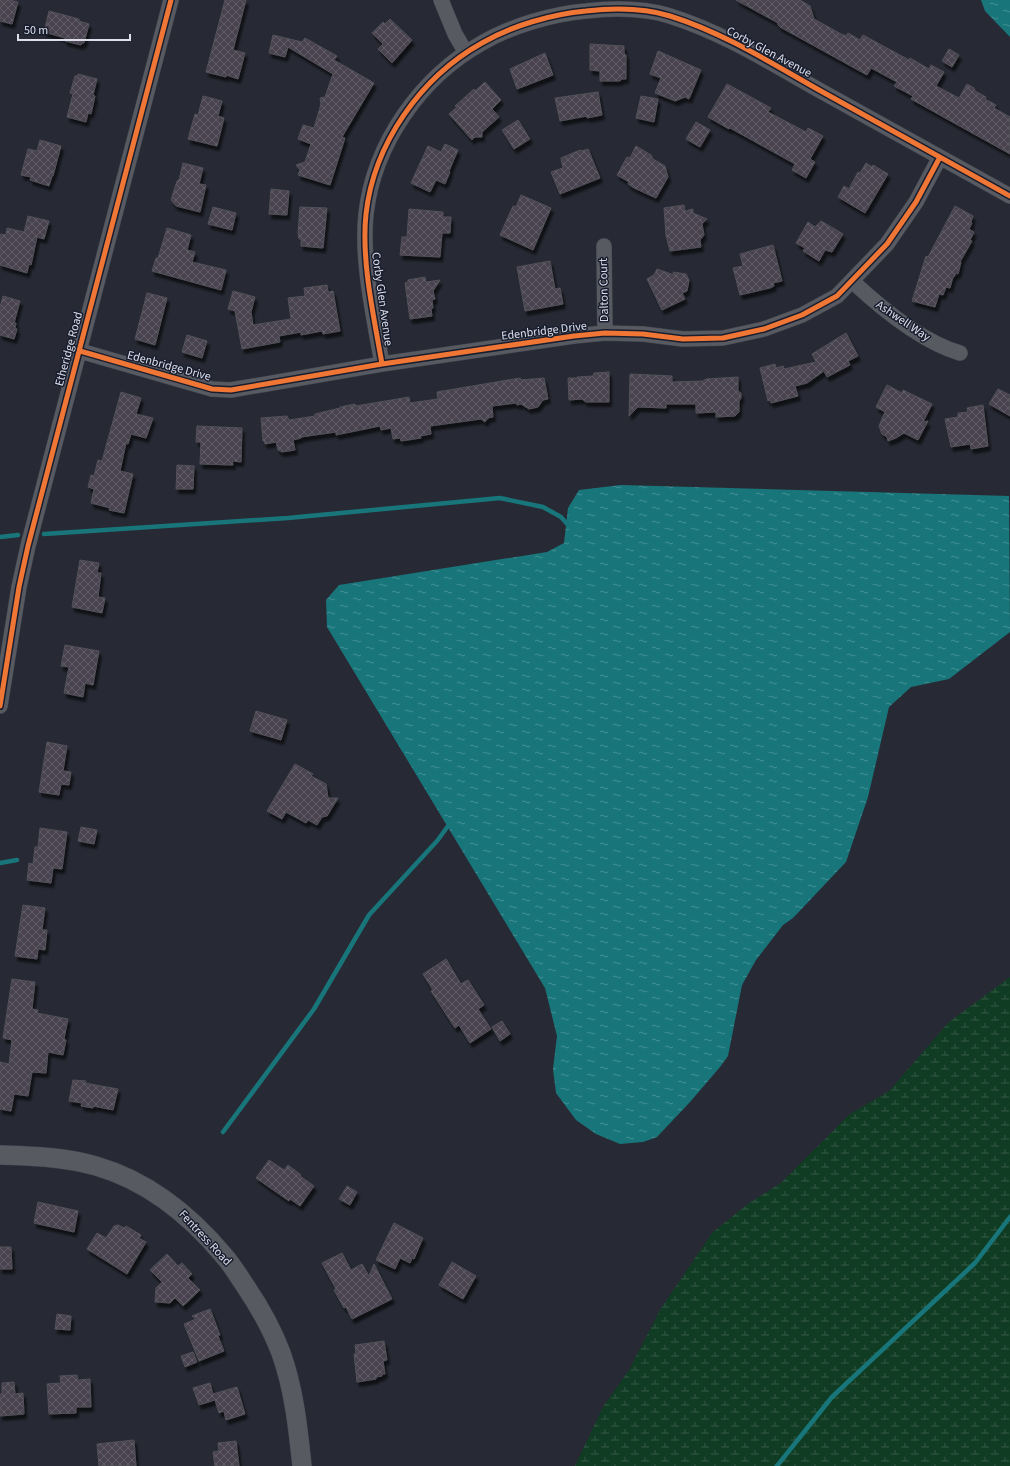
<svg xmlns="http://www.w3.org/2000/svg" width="1010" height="1466" viewBox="0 0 1010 1466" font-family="'Source Sans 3',sans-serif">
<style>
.wetland{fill:url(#wetland-marsh)}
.water{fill:url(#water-ripples)}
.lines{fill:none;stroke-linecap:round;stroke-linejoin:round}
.stream{stroke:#18767b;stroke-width:4.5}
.building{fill:url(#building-cross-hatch);stroke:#525159;filter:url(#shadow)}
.minor-casing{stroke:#42454e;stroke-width:16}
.tertiary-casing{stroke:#42454e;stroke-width:20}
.minor{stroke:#585a62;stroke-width:15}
.tertiary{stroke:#585a62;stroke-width:19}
.cycleway-casing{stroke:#191e2f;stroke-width:8}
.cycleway{stroke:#f07635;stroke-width:5}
.labels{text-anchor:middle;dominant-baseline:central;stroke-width:3;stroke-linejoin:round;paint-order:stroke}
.street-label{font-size:12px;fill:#dde0ec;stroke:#191e2f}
</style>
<defs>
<pattern id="wetland-marsh" width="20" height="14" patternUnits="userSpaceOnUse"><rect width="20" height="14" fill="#113c24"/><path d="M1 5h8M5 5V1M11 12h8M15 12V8" fill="none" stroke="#335844"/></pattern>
<pattern id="water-ripples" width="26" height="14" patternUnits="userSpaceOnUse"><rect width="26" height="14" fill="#18767b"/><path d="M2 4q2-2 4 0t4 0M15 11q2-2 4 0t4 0" fill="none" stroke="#449094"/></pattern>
<pattern id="building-cross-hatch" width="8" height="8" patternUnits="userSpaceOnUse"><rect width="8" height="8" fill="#48424f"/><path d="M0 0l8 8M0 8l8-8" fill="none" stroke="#625d68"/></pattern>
<filter id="shadow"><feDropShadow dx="2.5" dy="4.5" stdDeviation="1" flood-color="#0009"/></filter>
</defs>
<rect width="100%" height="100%" fill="#272a34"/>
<!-- wetland -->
<path class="wetland" d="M1010 977V1466H575L603 1407 629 1370 660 1310 712 1233 749 1203 781 1183 850 1114 889 1091 949 1022Z"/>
<!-- water -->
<path class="water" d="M981 0H1010V37L985 11Z
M621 485 1009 496 1010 632 949 679 911 687 889 707 868 797 846 862 793 918 783 925 756 960 742 985 728 1056 720 1067 690 1102 657 1137 643 1142 620 1144 596 1134 576 1120 556 1093 553 1069 557 1036 545 988 327 627 326 600 339 585 547 552 564 543 568 508 579 490Z"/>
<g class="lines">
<!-- stream -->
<path class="stream" d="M44 534 288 518 500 498 543 507 561 517 569 526
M0 537 18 535
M0 863 17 860
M223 1132 314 1009 369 915 437 841 451 822
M777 1466 832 1397 975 1263 1010 1217"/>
</g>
<!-- building -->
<path class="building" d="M0 0H10L18 2 12 24 0 21Z
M225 0H246L233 50 245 53 238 79 226 75V77L206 72Z
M736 0H800L810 6 814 19 841 34 846 36 848 33 860 40 863 35 909 60 910 58 929 69 931 65 944 72 936 86 959 98 967 84 974 88 975 91 986 97 985 99 996 105 994 108 1010 117V154L911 99 913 96 894 86 897 82 871 68 867 75 780 27 778 25V23Z
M49 11 79 19V21L89 24 84 43H82L81 45 65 41V38L44 32Z
M390 19 412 40 392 63 378 49 383 44 372 33 383 22 385 24Z
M273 35 302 42 305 38 337 56 334 60 374 83 342 137 345 138 330 185 298 175 300 170 296 165 305 162 311 144 298 139 303 125 314 128 321 104 320 98 325 97 333 74 288 47 285 57 269 53Z
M590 44 624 46V53L626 55V79H622L620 81H600V71L590 70Z
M949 49 959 55 952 67 942 61Z
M658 51 701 70 689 99 685 97 675 101 655 93 661 78 650 74Z
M545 53 553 75 517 89 510 69Z
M78 74 97 79 93 95 95 96 91 114 88 113 86 122 67 117 73 94 70 93 75 76H78Z
M485 82 501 100 492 109 499 117 482 132V137H475L472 140 449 114 457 107 455 106 474 89 475 91Z
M727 84 771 108 768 112 806 132 808 128 823 136 810 159 815 162 806 178 792 170 795 164 730 128 729 129 708 117Z
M598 92 602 115 587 118V116L560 121 555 98Z
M203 96 222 101 218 116 224 118 217 146 188 139 195 114 198 115Z
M641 96 658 99 654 122 636 118Z
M518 120 530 139 514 149 502 130Z
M696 122 710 130 700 147 686 139Z
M40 140 61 146 53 176H52L49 186 30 180 31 177 21 175 28 149 37 151Z
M445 144 458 150 449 171 450 172 445 184 436 180 430 192 411 183 428 146 441 152Z
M636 146 651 155 653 159 665 166 668 177 656 198 634 188 628 184 629 182 617 175 627 157 630 158Z
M588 149 600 178 560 194 551 172 563 168 561 158 580 150 582 151Z
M183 163 203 168 199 184 206 185 200 212 176 206 171 200 177 181 178 180H179Z
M866 163 872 167 873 165 888 174 865 213 838 197 844 186 849 189 858 172 860 173Z
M271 189 289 191 287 215 269 214Z
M521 195 551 208 533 250 500 235 513 206 516 207Z
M684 205 685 211 693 209V213L707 219 702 224 704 235 700 240 701 247 670 251 666 235 664 208Z
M955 206 973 216 971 222 972 223 969 229 974 232 970 240 972 241 960 262H961L958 274 956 273 954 277H953L950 288 946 287 943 295 939 294 935 307 912 301 926 256 928 257Z
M213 207 236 213 232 230 208 224Z
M300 207 327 208 323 248 301 246V239H299L298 233Z
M409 209 443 212V217H451L450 233H442L440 257 400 255 402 237H407Z
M28 216 49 221 44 239 37 237 31 265 29 264 27 273 0 265V234L6 235 7 228 24 232Z
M821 221 843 234 832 252 825 250 819 261 803 251 805 248 796 243 808 222 815 227Z
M167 228 191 235 187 250 195 252 192 262 226 270 221 290 152 271 156 258H158Z
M773 245 782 281 773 283 774 286 770 288 740 295 733 268 743 266 740 254Z
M550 261 555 289 560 288 563 304 525 311 517 267Z
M657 269 674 275 673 272 686 274 689 280 687 291 682 293 685 299 662 310 647 279 654 275Z
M425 277 426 282 440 280 433 291 435 299 432 300 433 308 431 309 432 316 410 319 405 283 408 282V280Z
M327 285 328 292 333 291 340 331 323 334 322 331 301 335V332L279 336 280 342 242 349 235 311 228 309 233 291 255 297 251 312 253 325 291 319 288 298 305 296 304 288Z
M147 293 167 298 155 345 135 339Z
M3 296 20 301 14 323H16L15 328 17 329 14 339 0 335V307Z
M846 333 858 356 848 361 850 365 827 377 824 371 807 383 795 386 798 396 771 403 770 400 768 401 760 368 775 364 776 368 783 366 784 369 816 362 812 354Z
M187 335 207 341 202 358 182 352Z
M609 372V402H586L582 399 569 400 568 378H577V377L593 376 594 373Z
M630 374 672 376V382L703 381 706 379 738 377V391L741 393V398L739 401V412L735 416 716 417V412L696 413V404H666V408L638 407 629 416Z
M520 378 521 380 544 378 548 399 543 400 538 407 529 409 521 404 517 405 516 403 492 406 493 417 488 418 485 422 481 419 430 426 431 434 420 436 421 438 401 441 400 438 393 439 391 428 381 430 380 426 336 435V432L301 437V438L293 440 295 450 282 452 278 450 276 442 265 444 264 441H263L261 418 287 416 289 420 315 416V414L340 408V407L355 404 356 406 409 397 410 403 438 399 437 392Z
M887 385 902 393 903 390 932 404 923 422 928 421 918 440 904 433 896 438 888 441 887 437 882 434 879 426 885 412 876 407Z
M998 389 1010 395V416L989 404Z
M121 392 141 398 136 414 153 418 146 438 131 434 128 444 126 443 120 471 133 474 124 513 109 510 110 508 91 503 94 489 88 487 91 475 94 476 98 460 102 461Z
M983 405 988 446 971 449 970 444 951 447 945 419 958 417V413L968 412 967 408Z
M197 426 242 428 241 462 232 461 233 465 200 464 201 442H196Z
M177 465 194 466 193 489H176Z
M80 560 99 563 97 573H101L98 597 105 598 102 613 72 607Z
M65 645 99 651 93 685 85 683 83 697 64 693 69 667 61 666Z
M256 711 287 720 281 740 250 731Z
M47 742 67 746 63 771 71 772 69 785 61 784 59 795 39 792Z
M295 764 313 774 311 776 326 784 328 798H338L327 816 322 817 317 825 308 820 306 823 286 812 282 819 267 811Z
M81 827 97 830 94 844 78 841Z
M40 828 67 832 62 869 53 868 51 883 27 880 29 863 33 864 35 847H38Z
M23 905 45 908 42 930H47L45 950 38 949 37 959 15 956Z
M446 959 461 984 468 980 484 1005 478 1009 491 1029 470 1043 459 1025 455 1028 431 991 433 990 423 974Z
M12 979 35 982 32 1009 38 1010 37 1013 68 1019 64 1039 66 1040 63 1055 48 1052 46 1073 32 1072 28 1096 14 1094 11 1111 0 1109V1062L9 1064 12 1040 3 1038Z
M502 1021 510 1034 500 1041 492 1027Z
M73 1080 86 1081 85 1083 118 1089 113 1110 93 1106V1108L81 1106 82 1103 69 1101Z
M269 1160 284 1170 288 1165 301 1175 300 1176 314 1186 300 1206 290 1199 289 1201 256 1178Z
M347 1186 357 1192 350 1205 339 1199Z
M38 1202 78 1211 74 1232 34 1223Z
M394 1223 423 1238 414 1259 412 1258 410 1263 400 1258 395 1269 376 1260Z
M118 1225 124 1228 126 1226 141 1235 139 1238 146 1242 127 1274 87 1249 97 1233 106 1238 114 1226Z
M0 1247H11L12 1269H0Z
M342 1253 351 1270 362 1264 369 1276 374 1264 392 1299 352 1319 346 1307 344 1308 334 1290 336 1289 322 1263Z
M167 1254 178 1266 182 1263 192 1274 188 1278 200 1290 183 1306 175 1298 170 1303 155 1302 156 1288 162 1282 150 1270Z
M452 1262 476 1276 463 1299 439 1285Z
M210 1309 220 1335 218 1336 224 1351 199 1361 184 1324 196 1319 192 1316Z
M57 1314 71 1316 70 1330 55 1329Z
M384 1341 387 1360 383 1361 385 1374H382V1376L376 1377V1379L357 1382 354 1354H356L355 1345Z
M193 1352 197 1362 185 1367 181 1356Z
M77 1375 78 1380 90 1379 91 1407H76V1413L49 1414 47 1384 61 1383 60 1376Z
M14 1382 15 1394 23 1393 24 1414 0 1416V1394H2V1383Z
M210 1383 213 1394 237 1387 245 1414 226 1420 224 1411 219 1413 215 1400 199 1405 193 1388Z
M134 1440 136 1466H99L97 1444Z
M236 1441 239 1466H215L213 1452 219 1451 218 1443Z"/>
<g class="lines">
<defs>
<path id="minor" d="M441 0 455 34 466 53
M604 246 605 333
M852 281C881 308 922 342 960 353
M80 351 212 389 231 390 382 364 574 336 605 333 643 334 683 339 723 338 764 329 802 315 837 296 887 244 916 202 940 157
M382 364C374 317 361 261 366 214 374 143 421 77 482 43 511 26 552 14 586 11 613 8 644 8 670 16 724 33 771 63 819 90 883 125 946 161 1010 196
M0 706 19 587 28 546 171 0"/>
<path id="tertiary" d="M0 1155C32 1156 65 1157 96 1166 148 1181 191 1216 225 1257 232 1265 238 1275 244 1284 259 1306 272 1329 281 1353 294 1389 298 1428 302 1466"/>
</defs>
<!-- minor casing -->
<use href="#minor" class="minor-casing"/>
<!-- tertiary casing -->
<use href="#tertiary" class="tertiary-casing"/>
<!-- minor -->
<use href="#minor" class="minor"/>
<!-- tertiary -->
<use href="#tertiary" class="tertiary"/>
<defs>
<path id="cycleway" d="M80 351 212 389 231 390 382 364 574 336 605 333 643 334 683 339 723 338 764 329 802 315 837 296 887 244 916 202 940 157
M382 364C374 317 361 261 366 214 374 143 421 77 482 43 511 26 552 14 586 11 613 8 644 8 670 16 724 33 771 63 819 90 883 125 946 161 1010 196
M0 706 19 587 28 546 171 0"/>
</defs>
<!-- cycleway casing -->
<use href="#cycleway" class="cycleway-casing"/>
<!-- cycleway -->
<use href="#cycleway" class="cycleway"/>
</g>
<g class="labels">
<!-- street labels -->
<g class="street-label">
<text transform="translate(769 52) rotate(28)">Corby Glen Avenue</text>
<text transform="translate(604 290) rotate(-91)">Dalton Court</text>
<text transform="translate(382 299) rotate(82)">Corby Glen Avenue</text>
<text transform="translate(903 321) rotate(34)">Ashwell Way</text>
<text transform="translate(544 331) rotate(-7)">Edenbridge Drive</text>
<text transform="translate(69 349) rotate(-75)">Etheridge Road</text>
<text transform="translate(169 366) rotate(15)">Edenbridge Drive</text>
<text transform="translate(205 1238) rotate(47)">Fentress Road</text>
</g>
</g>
<!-- scale -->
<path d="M18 34v6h112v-6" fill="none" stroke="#dde0ec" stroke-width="2"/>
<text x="24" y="34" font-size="12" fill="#dde0ec" stroke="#191e2f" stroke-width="3" paint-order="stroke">50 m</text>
</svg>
